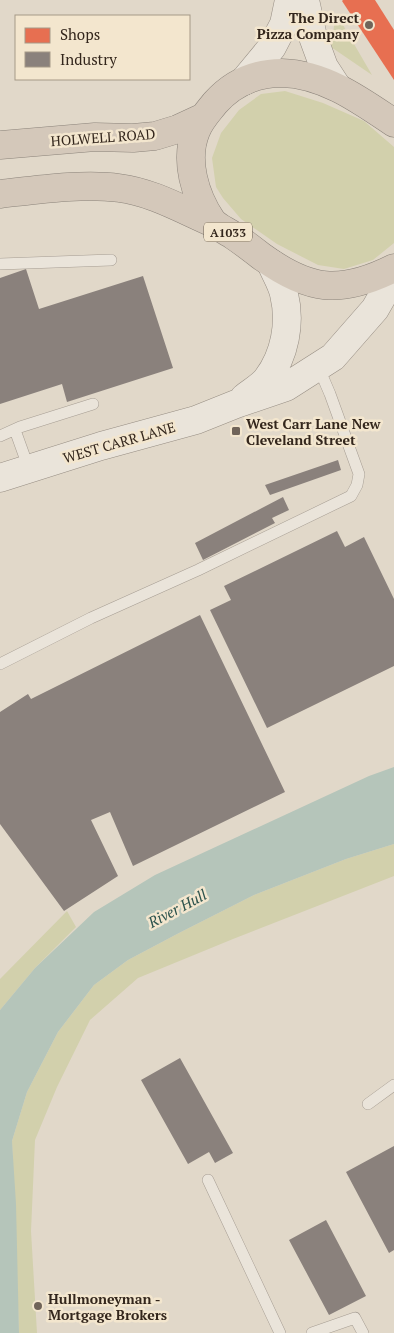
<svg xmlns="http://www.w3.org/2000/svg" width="394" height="1333" viewBox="0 0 394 1333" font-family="'PT Serif',serif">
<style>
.green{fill:#d2d0ac}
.water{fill:#b5c5ba}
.shops{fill:#e76f51}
.industry{fill:#8a817c}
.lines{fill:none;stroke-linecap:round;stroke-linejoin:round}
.lane-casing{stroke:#a69d93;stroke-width:12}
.secondary-casing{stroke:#968d83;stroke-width:29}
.highway-casing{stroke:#8b837a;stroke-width:29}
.lane{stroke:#eae4da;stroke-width:11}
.secondary{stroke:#eae4da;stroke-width:28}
.highway{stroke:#d4c8ba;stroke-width:28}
.poi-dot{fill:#706459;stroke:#f3e6ce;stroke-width:2}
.labels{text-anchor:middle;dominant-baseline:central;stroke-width:5;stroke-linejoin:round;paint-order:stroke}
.shield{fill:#f3e6ce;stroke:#6d6051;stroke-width:1}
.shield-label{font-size:12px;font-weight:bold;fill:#33261c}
.poi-label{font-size:14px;font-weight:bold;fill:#33261c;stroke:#f3e6ce;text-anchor:start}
.street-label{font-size:14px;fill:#33261c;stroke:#f3e6ce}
.water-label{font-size:15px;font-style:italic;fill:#2c534d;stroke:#f3e6ce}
</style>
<rect width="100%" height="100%" fill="#e1d8c9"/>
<!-- green -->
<path class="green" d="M336 13 372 75 331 47Z
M285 91 323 103 364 121 394 147V243L373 260 344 269 318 265 277 244 241 219 223 198 216 187 212 158 221 133 239 110 261 94Z
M394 844V876L233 939 138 978 90 1020 57 1087 35 1140 31 1231 37 1333H19L12 1141 27 1092 58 1032 94 985 128 960 179 933 254 895 346 859Z
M67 911 76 927 35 968 0 1010V979Z"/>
<!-- water -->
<path class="water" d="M394 767V844L346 859 254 895 179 933 128 960 94 985 58 1032 27 1092 12 1141 16 1204 19 1333H0V1010L35 968 94 912 155 875 369 776Z"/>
<!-- shops -->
<path class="shops" d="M343 0H375L394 30V80L342 1Z"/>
<!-- industry -->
<path class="industry" d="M26 269 39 309 143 276 173 368 67 402 62 384 0 404V278Z
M338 460 341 470 270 495 265 485Z
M283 497 289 510 272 518 275 523 203 560 195 543Z
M337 531 345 547 364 537 394 599V666L267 728 210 610 231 600 224 586Z
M200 615 285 792 133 866 110 812 91 820 118 876 64 911 0 824V712L28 694 31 699Z
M180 1058 233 1153 215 1163 209 1152 188 1164 141 1080Z
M394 1146V1250L389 1253 346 1172Z
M326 1220 366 1296 329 1315 289 1240Z"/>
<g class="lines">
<defs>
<path id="lane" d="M0 264 111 260
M15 430 29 469
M0 436 20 427 93 404
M0 664 91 618 198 570 351 496 357 485 359 474 330 394 318 366
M368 1104 394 1085
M208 1180 280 1333
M312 1333 355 1318 363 1333"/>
<path id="secondary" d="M305 0 313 37 324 67 337 87
M244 81 272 47 284 24 289 0
M244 398C251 392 262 386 267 379 285 355 291 323 284 294 282 284 275 273 271 263
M0 478 101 446 196 420 236 404 286 387 333 357 375 309 394 276"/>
<path id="highway" d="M394 123C360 100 324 74 282 73 255 73 232 84 215 103 208 112 200 120 196 131 184 160 195 196 212 221 217 227 227 231 234 236 243 242 252 249 261 256 309 291 340 295 394 268
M0 145 95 137 133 138 155 136 178 129 204 117
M0 194C36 190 83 183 119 188 152 192 183 210 213 223"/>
</defs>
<!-- lane casing -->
<use href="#lane" class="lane-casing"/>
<!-- secondary casing -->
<use href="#secondary" class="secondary-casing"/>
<!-- highway casing -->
<use href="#highway" class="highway-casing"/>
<!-- lane -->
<use href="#lane" class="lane"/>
<!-- secondary -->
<use href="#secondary" class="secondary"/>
<!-- highway -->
<use href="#highway" class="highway"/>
</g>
<!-- markers -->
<g class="poi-dot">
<circle cx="369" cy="25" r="5"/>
<rect x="231" y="426" width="10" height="10" rx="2.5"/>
<circle cx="38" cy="1306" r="5"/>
</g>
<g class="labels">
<!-- shield labels -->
<rect class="shield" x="204" y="222.5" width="48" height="19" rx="4"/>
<g class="shield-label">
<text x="228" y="232">A1033</text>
</g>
<!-- poi labels -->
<g class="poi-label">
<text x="359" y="17" text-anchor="end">The Direct<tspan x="359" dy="16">Pizza Company</tspan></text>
<text x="246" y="423">West Carr Lane New<tspan x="246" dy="16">Cleveland Street</tspan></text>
<text x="48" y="1298">Hullmoneyman -<tspan x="48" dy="16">Mortgage Brokers</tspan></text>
</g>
<!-- street labels -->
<g class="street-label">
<text transform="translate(103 137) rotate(-4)">HOLWELL ROAD</text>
<text transform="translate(119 442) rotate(-16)">WEST CARR LANE</text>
</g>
<!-- water labels -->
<g class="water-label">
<text transform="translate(177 908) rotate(-28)">River Hull</text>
</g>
</g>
<!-- legend -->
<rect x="15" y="15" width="175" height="65" fill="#f3e6ce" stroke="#a69987"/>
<rect x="25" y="28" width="25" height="15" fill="#e76f51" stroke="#a69987"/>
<text x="60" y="40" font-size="15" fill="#33261c">Shops</text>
<rect x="25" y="52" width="25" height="15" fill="#8a817c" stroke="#a69987"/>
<text x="60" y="65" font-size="15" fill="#33261c">Industry</text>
</svg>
